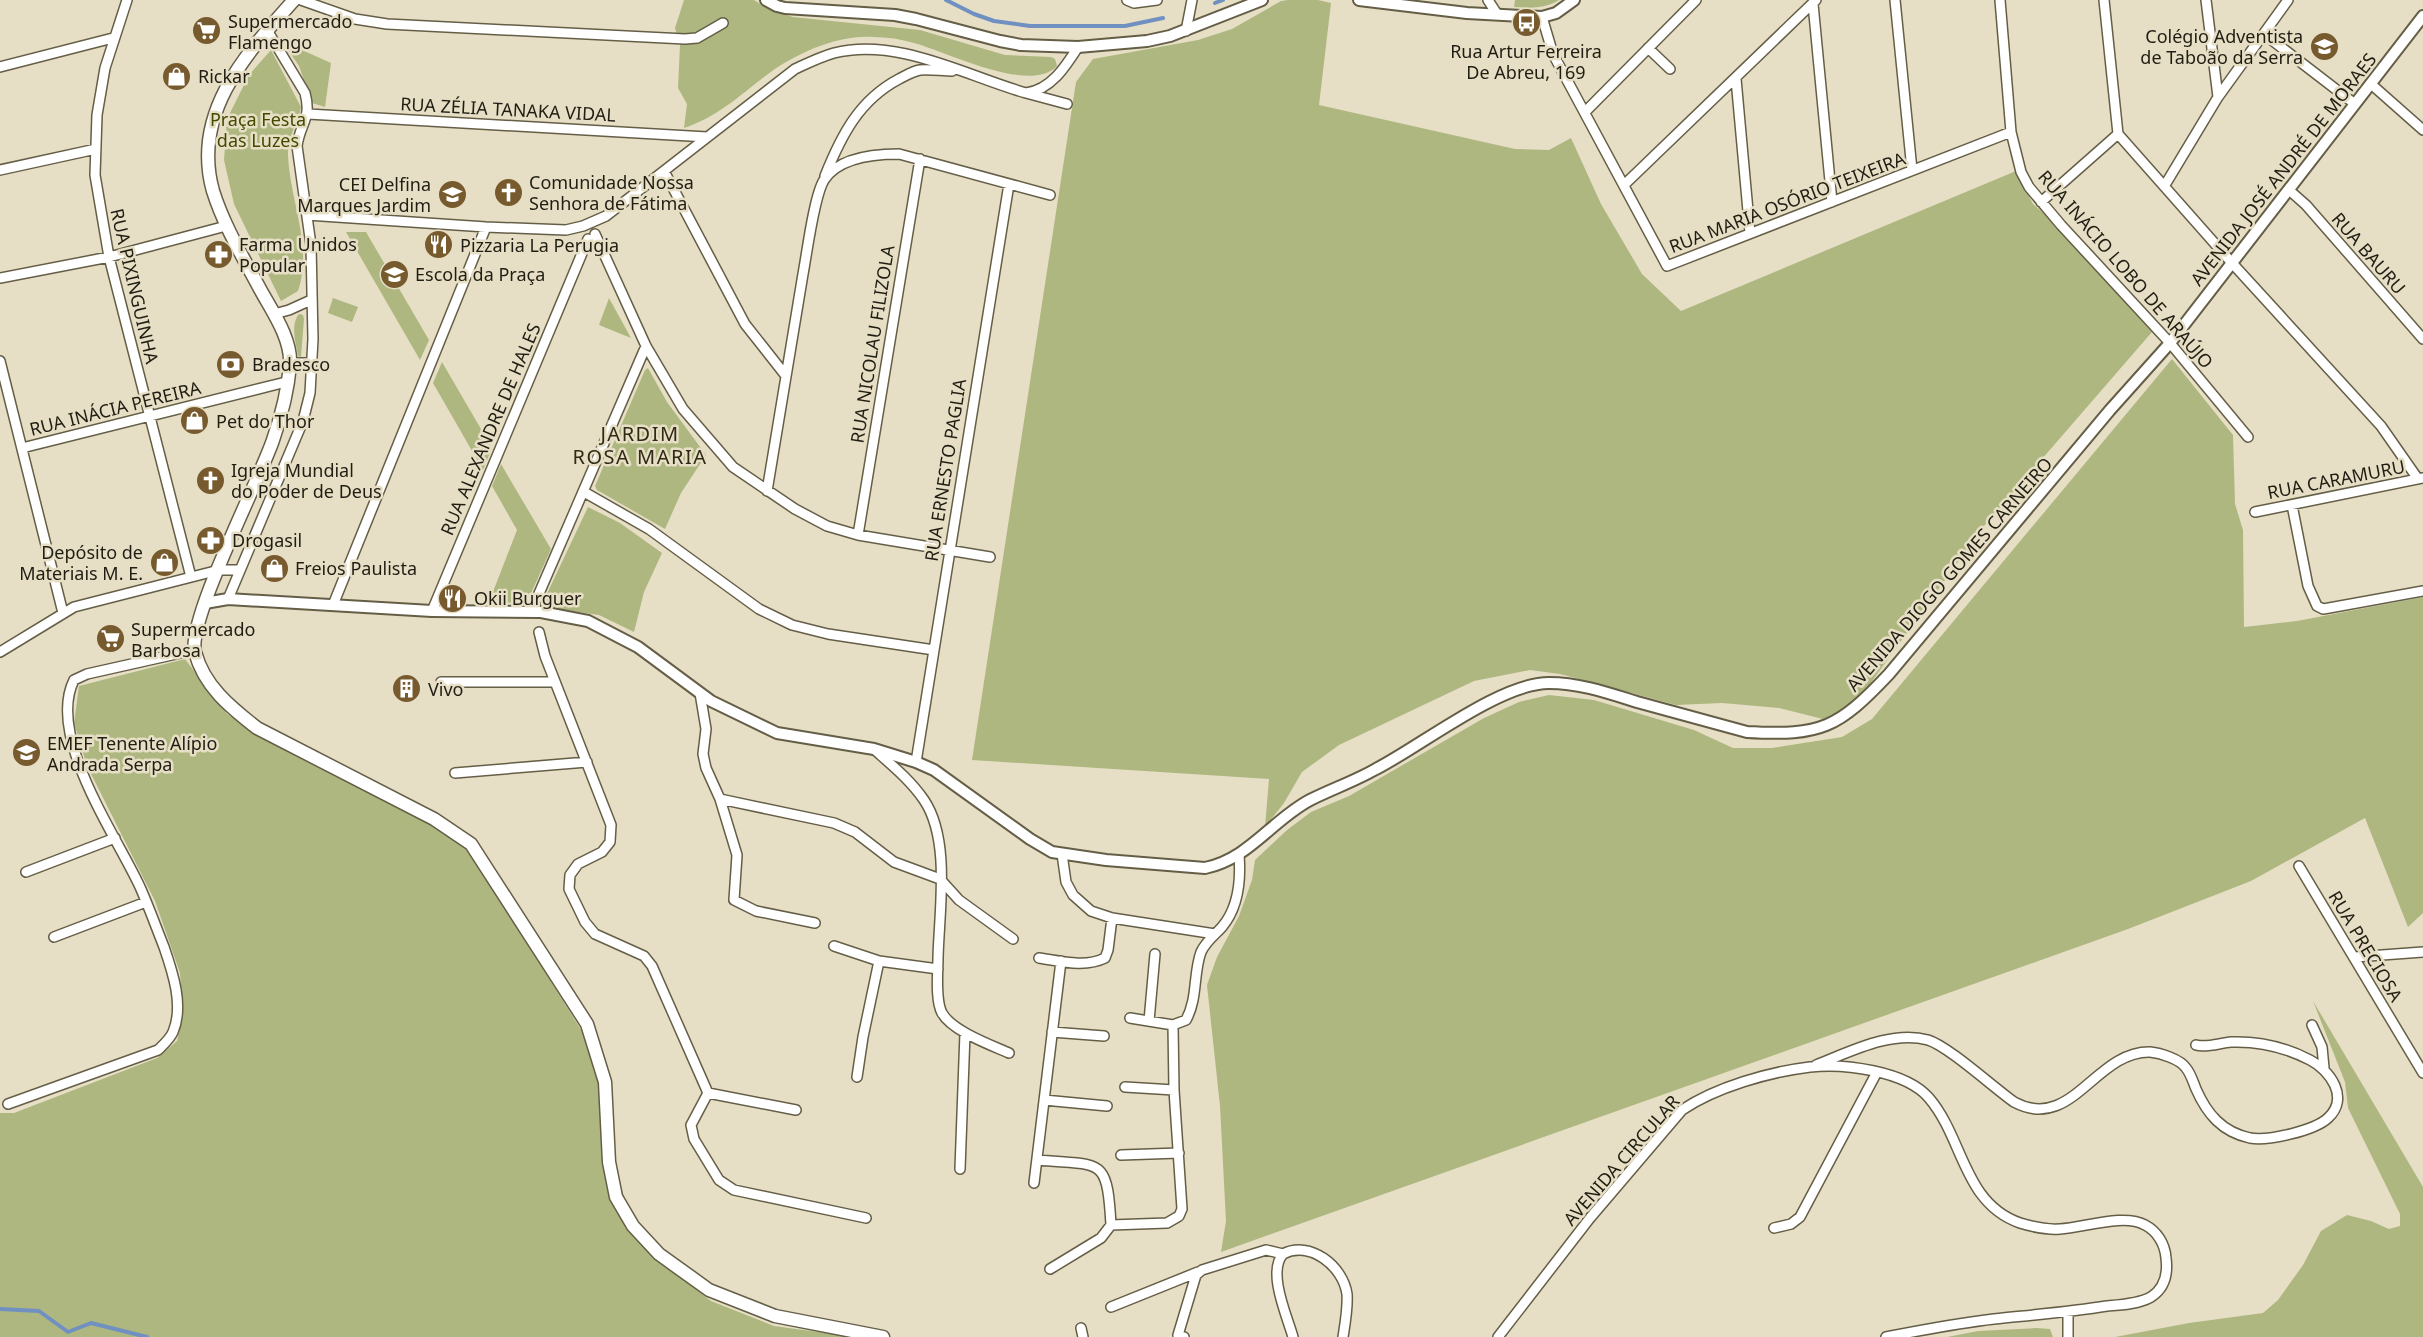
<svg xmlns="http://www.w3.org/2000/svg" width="2423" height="1337" viewBox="0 0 2423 1337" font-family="'Noto Sans',sans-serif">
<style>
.green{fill:#aeb780}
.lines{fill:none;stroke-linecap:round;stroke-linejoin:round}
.stream{stroke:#7090c1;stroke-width:4}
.minor-casing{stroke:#655e47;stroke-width:12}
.tertiary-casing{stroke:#655e47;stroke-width:14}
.secondary-casing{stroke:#655e47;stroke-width:15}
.minor{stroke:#fff;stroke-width:9}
.tertiary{stroke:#fff;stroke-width:10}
.secondary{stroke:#fff;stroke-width:12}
.labels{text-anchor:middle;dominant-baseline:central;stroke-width:5;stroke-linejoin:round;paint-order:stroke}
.poi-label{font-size:18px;fill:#201d13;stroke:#e7dfc5;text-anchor:start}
.street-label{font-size:18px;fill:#201d13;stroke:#e7dfc5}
.park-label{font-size:18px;fill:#434a00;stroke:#e7dfc5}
.neighbourhood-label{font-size:20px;letter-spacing:1.5px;fill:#302914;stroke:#e7dfc5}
</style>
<rect width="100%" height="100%" fill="#e7dfc5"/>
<!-- green -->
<path class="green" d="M684 0H754L770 10 793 17 920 30 1005 55 1051 57 1055 59 1057 66C1030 95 945 51 914 43 901 39 887 37 873 37 837 35 797 53 768 74 740 95 718 117 684 128L687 104 678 88 680 45 675 28Z
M1288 0H1318L1331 3 1319 105 1515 149 1549 150 1571 138 1601 204 1642 274 1681 311 2016 171 2033 204 2049 218 2152 332 1984 526 1857 702 1823 719 1779 708 1722 703 1676 705 1560 674 1530 670 1474 681 1339 745 1302 772 1284 803 1265 827 1269 779 972 760 1076 82 1093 59 1198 40 1232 29 1281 1Z
M1515 0H1559C1545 9 1531 8 1514 7Z
M282 41 331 63 325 107 312 103 299 66Z
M271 50 301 107C298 124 287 137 288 156 290 200 313 247 298 291L281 301 234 204 224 160 227 119 249 75Z
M346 232H366L429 340 420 360Z
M333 298 358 307 352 322 328 313Z
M609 298 631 338 599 325Z
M299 314 303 315 304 319 301 357 298 356C296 343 290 325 299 314Z
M2172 359 2233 435 2235 504 2243 530 2244 627 2297 621 2423 597V913L2408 927 2365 818 2251 881 2128 929 1221 1252 1226 1221 1220 1106 1207 985 1217 957 1239 916 1252 880 1255 860 1287 830 1311 812 1349 796 1484 718 1519 702 1549 695 1594 700 1694 730 1733 748H1772L1842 737 1872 719Z
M442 362 492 448 483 470 433 383Z
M648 368 667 402 706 455 681 493 665 529 597 490 595 486 645 370Z
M501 464 551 549 528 600 524 603 489 602 517 530 492 486Z
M588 507 620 523 662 553 644 592 634 632 599 615 544 607V600Z
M185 659 227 714 247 727 408 811 459 840 480 869 580 1028 603 1081 608 1142 629 1214 661 1262 711 1301 774 1326 855 1337H0V1113H14L157 1058 177 1041 183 1012 180 973 155 901 87 766 74 723 79 686Z
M2313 1001 2423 1187V1337H2115L2189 1323 2263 1313 2278 1300 2303 1265 2321 1231 2347 1215 2371 1221 2389 1229 2400 1226V1214L2348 1108 2345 1082Z
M2037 1328 2050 1329 2053 1337H1947L1978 1331Z"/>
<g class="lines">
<!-- stream -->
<path class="stream" d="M946 0 974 14 994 21 1030 26H1125L1163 18
M1215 3 1223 0
M0 1309 39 1311 68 1332 91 1323 147 1337"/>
<defs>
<path id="minor" d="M127 0 105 68 97 115 95 175 109 257 191 577
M301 0 355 19 387 24 685 39 697 38 723 23
M1127 0 1134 3 1157 0
M1488 0 1497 14
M1895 0 1912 170
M2000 0 2011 132 2021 172 2029 187 2061 225 2170 343 2248 437
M2104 0 2118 134 2232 263 2381 426 2418 479
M2206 0 2218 97
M1813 4 1832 202
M1542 17 1553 54 1667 266 2011 132
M1186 31 1192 0
M2264 34 2355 104
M1648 48 1670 69
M0 67 113 38
M1736 79 1750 233
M2371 84 2423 130
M1026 93 1067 104
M1585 112 1696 0
M308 114 707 137
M0 170 96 149
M664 171 745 324 786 376
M825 176C841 136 859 100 899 79 905 76 913 71 920 70 930 69 942 71 952 71
M1624 185 1816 0
M2165 185 2218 97 2288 0
M2289 190 2306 205 2423 339
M2041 202 2118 134
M307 215 486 227 566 230 583 226 606 216 795 69C808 63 820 57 834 53 898 37 966 76 1026 93 1051 90 1066 66 1078 47
M595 234 646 346 683 409 733 467 795 509 827 526 858 535 990 557
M0 278 109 257 226 226
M274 314 289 310 311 300
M0 361 63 613
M290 363H312
M22 448 286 382
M767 491C779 419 791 346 803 274 807 253 814 196 824 180 839 157 874 154 899 154L1050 195
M584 492 649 529 759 609 792 625 828 634 934 650
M2292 505 2308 586 2317 606 2323 609 2329 608 2423 591
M2255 512 2423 478
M858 535 920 159
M228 599 303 421 310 393 313 339 311 245 297 146C300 123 312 119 305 93L267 30
M333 605 486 227
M432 611 588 239
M531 612 646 346
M539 632 545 656 611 825 610 842 602 852 578 864 570 875 569 889 585 922 595 934 644 956 652 966 708 1093 691 1125 694 1139 719 1180 734 1190 866 1218
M0 652 74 607 219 570H239
M441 682H555
M700 693 706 729 703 754 706 768 720 799 737 855 734 900 756 911 815 923
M876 751C893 766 911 781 924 800 951 840 939 912 938 958 938 972 935 1000 942 1013 952 1031 991 1045 1009 1053
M916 762 1009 184
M455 773 587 762
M720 799 834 823 855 832 894 862 940 879 959 900 1013 939
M1062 854 1066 882 1073 895 1091 911 1112 918 1215 934
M2299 866 2423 1073
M26 872 115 838
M54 937 146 902
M834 946 879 961 938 969
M2355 957 2423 952
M1039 958C1060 961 1085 968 1105 958L1108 950 1112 918
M1130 1018 1173 1025 1186 1020C1198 998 1193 974 1201 952 1206 941 1215 935 1222 927 1239 907 1241 880 1239 855
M1149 1021 1155 954
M2312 1025 2322 1047 2324 1068
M1052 1032 1104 1036
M1816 1065C1850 1052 1891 1030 1928 1040 1948 1046 1994 1088 2014 1102 2072 1133 2095 1051 2150 1052 2160 1053 2180 1059 2186 1068 2191 1074 2193 1082 2196 1089 2207 1114 2222 1132 2250 1138 2268 1141 2314 1131 2328 1118 2350 1098 2330 1070 2310 1060 2285 1047 2259 1041 2231 1042 2220 1043 2206 1048 2196 1045
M857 1077 863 1037 879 961
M1125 1087 1174 1090
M708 1093 796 1110
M1044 1100 1107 1106
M8 1104 158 1050C163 1045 170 1039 173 1032 184 1006 173 973 164 947 156 927 149 907 140 887 116 835 46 736 74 680L87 674 194 650
M1121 1155 1179 1153
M1037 1160C1102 1166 1107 1155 1111 1225L1101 1238 1050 1269
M960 1169 965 1033
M1034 1183 1061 961
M1111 1225 1167 1223 1179 1216 1182 1209 1174 1090 1173 1025
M1774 1228 1791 1224 1800 1217 1877 1072
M1111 1307 1198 1272
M2068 1312V1337
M1081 1328 1083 1337
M1184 1337 1178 1335 1196 1275 1202 1270 1266 1250 1283 1254
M1293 1337C1287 1316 1267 1272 1283 1254 1310 1240 1343 1266 1347 1294 1348 1308 1345 1324 1343 1337
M1498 1337 1590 1218 1682 1110C1716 1087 1769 1072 1810 1067 1844 1063 1906 1071 1929 1098 1964 1139 1963 1203 2020 1223 2033 1227 2046 1230 2060 1229 2083 1228 2124 1213 2145 1225 2157 1231 2165 1244 2166 1258 2168 1273 2165 1288 2151 1297 2139 1304 2120 1305 2107 1306 2069 1312 2032 1315 1994 1319 1958 1323 1922 1330 1886 1337"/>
<path id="tertiary" d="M766 0 777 6 785 8 895 15 916 19 1000 41 1021 45 1078 47 1147 41 1170 36 1262 0
M1359 0 1467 13 1542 17 1556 13 1574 0
M205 603 228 599 432 611 541 612 588 621 638 647 711 701 777 733 874 749 916 762 934 770 1030 839 1052 852 1106 860 1205 868C1249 859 1272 820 1310 800 1332 789 1355 781 1376 769 1421 746 1500 683 1549 683 1580 683 1608 693 1637 702 1674 712 1710 722 1747 732 1822 736 1838 728 1889 674L2110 410 2170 343 2423 16"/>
<path id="secondary" d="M294 0C246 54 191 113 213 191 224 226 243 257 260 289 272 311 292 339 290 365 288 389 281 417 273 440 260 479 187 620 195 652 204 686 230 707 257 728L434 819 471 844 587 1024 605 1082 609 1162 616 1197 633 1226 659 1254 709 1290 775 1316 883 1337"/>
</defs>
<!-- minor casing -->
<use href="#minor" class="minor-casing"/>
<!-- tertiary casing -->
<use href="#tertiary" class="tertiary-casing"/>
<!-- secondary casing -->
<use href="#secondary" class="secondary-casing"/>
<!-- minor -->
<use href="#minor" class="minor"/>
<!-- tertiary -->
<use href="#tertiary" class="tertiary"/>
<!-- secondary -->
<use href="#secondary" class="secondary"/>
</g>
<!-- icons -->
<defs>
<symbol id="bus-disc" viewBox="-11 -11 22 22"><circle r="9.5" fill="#775b2e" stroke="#e7dfc5"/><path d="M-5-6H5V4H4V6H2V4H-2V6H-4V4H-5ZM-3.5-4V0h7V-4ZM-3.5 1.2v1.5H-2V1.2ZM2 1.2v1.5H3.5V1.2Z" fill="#fff"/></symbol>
<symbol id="supermarket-disc" viewBox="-11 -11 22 22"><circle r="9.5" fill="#775b2e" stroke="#e7dfc5"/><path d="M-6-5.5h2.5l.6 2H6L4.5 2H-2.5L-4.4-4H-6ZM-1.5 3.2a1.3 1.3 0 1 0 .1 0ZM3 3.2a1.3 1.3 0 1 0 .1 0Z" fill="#fff"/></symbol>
<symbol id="school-disc" viewBox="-11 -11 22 22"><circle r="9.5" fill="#775b2e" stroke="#e7dfc5"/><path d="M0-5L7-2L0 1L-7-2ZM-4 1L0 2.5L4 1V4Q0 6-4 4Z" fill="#fff"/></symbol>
<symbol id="shop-disc" viewBox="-11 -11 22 22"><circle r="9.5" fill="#775b2e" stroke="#e7dfc5"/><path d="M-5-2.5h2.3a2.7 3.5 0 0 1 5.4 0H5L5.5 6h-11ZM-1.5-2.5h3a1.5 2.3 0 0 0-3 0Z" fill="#fff"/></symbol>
<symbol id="church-disc" viewBox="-11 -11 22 22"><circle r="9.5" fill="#775b2e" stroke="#e7dfc5"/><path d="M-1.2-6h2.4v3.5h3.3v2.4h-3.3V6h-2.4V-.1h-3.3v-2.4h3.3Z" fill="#fff"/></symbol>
<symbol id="restaurant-disc" viewBox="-11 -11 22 22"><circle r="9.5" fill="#775b2e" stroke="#e7dfc5"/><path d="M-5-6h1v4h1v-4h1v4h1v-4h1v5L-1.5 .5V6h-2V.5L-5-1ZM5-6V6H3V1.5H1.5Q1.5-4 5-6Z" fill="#fff"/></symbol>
<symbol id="pharmacy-disc" viewBox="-11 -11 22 22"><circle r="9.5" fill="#775b2e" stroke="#e7dfc5"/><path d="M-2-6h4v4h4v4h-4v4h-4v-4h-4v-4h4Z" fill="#fff"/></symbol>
<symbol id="bank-disc" viewBox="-11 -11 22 22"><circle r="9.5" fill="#775b2e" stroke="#e7dfc5"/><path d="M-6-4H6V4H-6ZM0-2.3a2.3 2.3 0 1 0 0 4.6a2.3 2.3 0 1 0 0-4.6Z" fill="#fff"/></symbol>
<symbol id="building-disc" viewBox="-11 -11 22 22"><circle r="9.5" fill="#775b2e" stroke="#e7dfc5"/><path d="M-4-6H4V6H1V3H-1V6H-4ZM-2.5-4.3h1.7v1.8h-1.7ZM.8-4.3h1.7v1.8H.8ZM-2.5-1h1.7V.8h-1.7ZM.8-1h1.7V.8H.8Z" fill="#fff"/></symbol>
</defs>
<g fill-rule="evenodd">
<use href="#bus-disc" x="1510" y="6" width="33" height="33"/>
<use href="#supermarket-disc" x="190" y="14" width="33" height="33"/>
<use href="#school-disc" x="2308" y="30" width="33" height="33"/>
<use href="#shop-disc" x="160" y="60" width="33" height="33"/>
<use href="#church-disc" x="492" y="176" width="33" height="33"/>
<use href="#school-disc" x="436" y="178" width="33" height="33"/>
<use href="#restaurant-disc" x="422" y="228" width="33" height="33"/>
<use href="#pharmacy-disc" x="202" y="238" width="33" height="33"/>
<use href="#school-disc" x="378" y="258" width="33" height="33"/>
<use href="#bank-disc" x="214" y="348" width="33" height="33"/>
<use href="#shop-disc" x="178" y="404" width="33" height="33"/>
<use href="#church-disc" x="194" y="464" width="33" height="33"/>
<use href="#pharmacy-disc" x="194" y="524" width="33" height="33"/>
<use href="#shop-disc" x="148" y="546" width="33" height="33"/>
<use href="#shop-disc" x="258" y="552" width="33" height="33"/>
<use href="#restaurant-disc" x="436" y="582" width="33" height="33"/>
<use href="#supermarket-disc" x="94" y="622" width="33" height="33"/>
<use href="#building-disc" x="390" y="672" width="33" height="33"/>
<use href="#school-disc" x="10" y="736" width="33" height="33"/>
</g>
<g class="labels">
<!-- poi labels -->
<g class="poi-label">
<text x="228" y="21">Supermercado<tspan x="228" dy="21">Flamengo</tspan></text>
<text x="2303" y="36" text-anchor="end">Colégio Adventista<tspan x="2303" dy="21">de Taboão da Serra</tspan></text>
<text x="1526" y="51" text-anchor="middle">Rua Artur Ferreira<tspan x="1526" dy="21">De Abreu, 169</tspan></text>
<text x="198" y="76">Rickar</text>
<text x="529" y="182">Comunidade Nossa<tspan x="529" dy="21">Senhora de Fátima</tspan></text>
<text x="431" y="184" text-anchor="end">CEI Delfina<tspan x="431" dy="21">Marques Jardim</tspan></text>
<text x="239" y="244">Farma Unidos<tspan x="239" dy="21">Popular</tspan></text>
<text x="460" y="245">Pizzaria La Perugia</text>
<text x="415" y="274">Escola da Praça</text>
<text x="252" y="364">Bradesco</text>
<text x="216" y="421">Pet do Thor</text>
<text x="231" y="470">Igreja Mundial<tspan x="231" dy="21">do Poder de Deus</tspan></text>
<text x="232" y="540">Drogasil</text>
<text x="143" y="552" text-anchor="end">Depósito de<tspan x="143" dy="21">Materiais M. E.</tspan></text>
<text x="295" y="568">Freios Paulista</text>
<text x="474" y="598">Okii Burguer</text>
<text x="131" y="629">Supermercado<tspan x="131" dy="21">Barbosa</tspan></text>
<text x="428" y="689">Vivo</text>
<text x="47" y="743">EMEF Tenente Alípio<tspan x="47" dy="21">Andrada Serpa</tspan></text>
</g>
<!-- street labels -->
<g class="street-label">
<text transform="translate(508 109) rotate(3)">RUA ZÉLIA TANAKA VIDAL</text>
<text transform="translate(2283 169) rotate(-52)">AVENIDA JOSÉ ANDRÉ DE MORAES</text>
<text transform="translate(1787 202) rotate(-21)">RUA MARIA OSÓRIO TEIXEIRA</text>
<text transform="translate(2369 253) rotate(49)">RUA BAURU</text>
<text transform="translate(2126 269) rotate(49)">RUA INÁCIO LOBO DE ARAÚJO</text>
<text transform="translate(135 286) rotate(77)">RUA PIXINGUINHA</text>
<text transform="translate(872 344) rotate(-81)">RUA NICOLAU FILIZOLA</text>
<text transform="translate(115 408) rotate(-14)">RUA INÁCIA PEREIRA</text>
<text transform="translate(490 429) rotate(-67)">RUA ALEXANDRE DE HALES</text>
<text transform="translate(945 470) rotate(-81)">RUA ERNESTO PAGLIA</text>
<text transform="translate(2336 479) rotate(-11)">RUA CARAMURU</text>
<text transform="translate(1949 574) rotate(-49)">AVENIDA DIOGO GOMES CARNEIRO</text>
<text transform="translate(2366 946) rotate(59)">RUA PRECIOSA</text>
<text transform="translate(1621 1160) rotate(-49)">AVENIDA CIRCULAR</text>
</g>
<!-- park labels -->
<g class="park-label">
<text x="258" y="119">Praça Festa<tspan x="258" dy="21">das Luzes</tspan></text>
</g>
<!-- neighbourhood labels -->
<g class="neighbourhood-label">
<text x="640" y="433">JARDIM<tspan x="640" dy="23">ROSA MARIA</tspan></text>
</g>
</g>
</svg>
